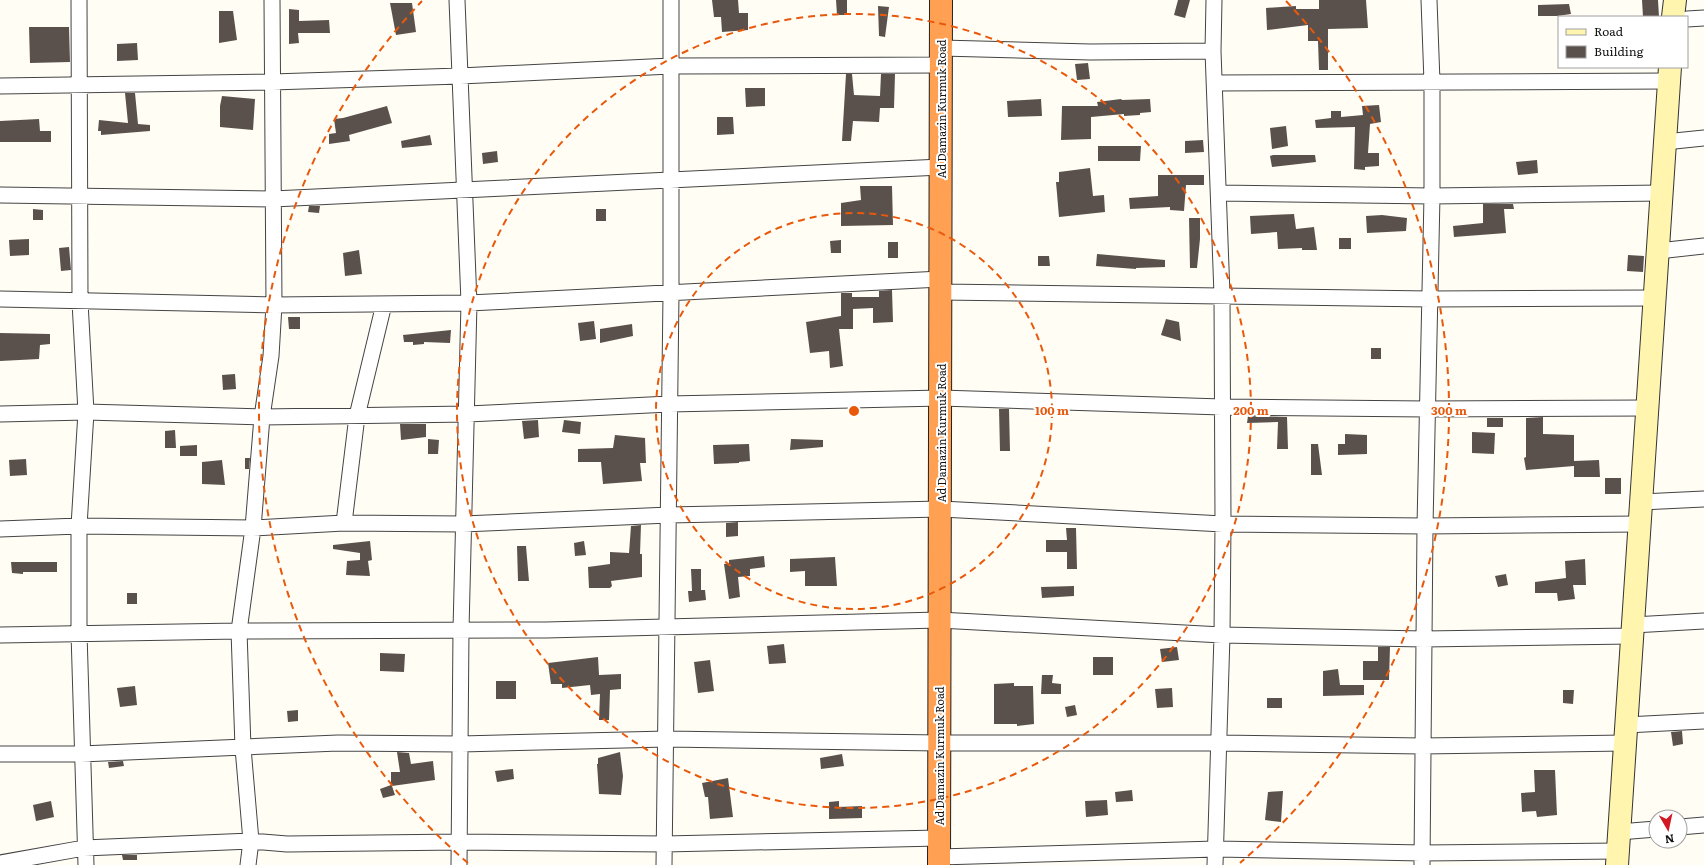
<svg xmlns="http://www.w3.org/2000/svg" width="1704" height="865" viewBox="0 0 1704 865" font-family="Literata,serif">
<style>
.building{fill:#5b514c}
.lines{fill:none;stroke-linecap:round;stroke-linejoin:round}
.street-casing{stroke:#444;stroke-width:17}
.secondary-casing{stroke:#333;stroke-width:24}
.highway-casing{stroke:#222;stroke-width:24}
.street{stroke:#fff;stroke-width:15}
.secondary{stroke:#fff5af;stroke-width:22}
.highway{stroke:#ffa052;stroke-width:22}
.ring{fill:none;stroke:#e8590c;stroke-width:2;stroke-dasharray:7 5}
.labels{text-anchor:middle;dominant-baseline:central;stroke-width:4;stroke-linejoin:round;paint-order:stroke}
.street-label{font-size:11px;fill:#111;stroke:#fff}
.centre{fill:#e8590c;stroke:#fff;stroke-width:2}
.ring-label{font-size:12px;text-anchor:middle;font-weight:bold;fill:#e8590c;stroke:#fff;stroke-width:4;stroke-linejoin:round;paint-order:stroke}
</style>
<rect width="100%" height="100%" fill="#fffdf4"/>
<!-- building -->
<path class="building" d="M712 0H738L739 13H748V30L722 32 721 17H714Z
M836 0H847V15H837Z
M1178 0H1190L1185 18 1174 15Z
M1319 0H1366L1368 28 1328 29V70H1319L1318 41H1308V25L1267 30 1266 8 1296 6V9H1319Z
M1642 0H1658L1659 17H1643Z
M390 3H412L416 32 396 35Z
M1569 4 1571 14 1557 16H1538V5Z
M878 6 889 7 885 37 879 36Z
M289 9 299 10V21L329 20 330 33H298L299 43 289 44Z
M219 11H233L237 40 219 43Z
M29 27H69L70 62 30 63Z
M137 43 138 60 117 61V44Z
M1088 63 1090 79 1077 80 1075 64Z
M846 74H852L854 95 880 96 881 74H895L894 108H880L879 122 853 121 851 141H842Z
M745 88H765V106L746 107Z
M125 93H135L138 124 150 125V131L101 135V131H98L99 120 128 123Z
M222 96 255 99 253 130 220 127V106Z
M1041 99 1042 116 1008 117 1007 101Z
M1121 99 1122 100 1150 99 1151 112 1140 113V115L1124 116V114L1091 117V139L1061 140 1062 106H1098L1097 102Z
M1379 105 1381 122 1370 124 1368 153H1379V166L1365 167V170L1354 169 1355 127 1316 128 1315 120 1331 118V111H1341V117L1363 115 1362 106Z
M387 106 392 123 349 135 350 141 329 144V134L336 133 334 119 343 118Z
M717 117H733L734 134 717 135Z
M39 119 40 131H51V142H0V121Z
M1286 126 1288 146 1272 149 1270 128Z
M430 135 432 145 402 148 401 141Z
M1203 140 1204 152 1185 153V141Z
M1098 146H1141L1140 161H1098Z
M497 151 498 162 483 164 482 153Z
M1273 155H1315L1316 162 1272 167 1270 156Z
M1537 160 1538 173 1518 175 1516 162Z
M1090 168 1093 196 1104 195 1105 212 1059 217 1056 182H1059V172Z
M1158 175H1204V185H1186L1184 211 1170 210V207L1130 209 1129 198 1158 196Z
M860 186H892L893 225 841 226V203L861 200Z
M1483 204H1513L1514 209H1504L1506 233 1454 237 1453 226 1483 223Z
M309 206H320L319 213 308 212Z
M33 209 43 210V220H33Z
M596 209H606V221H596Z
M1294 214 1296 229 1314 227 1317 250H1302V248L1278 249 1277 232 1251 234 1250 216Z
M1382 215 1407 218 1406 231 1367 233 1366 216Z
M1189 218H1200V239L1197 268H1190Z
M1339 238H1351V249H1339Z
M29 239V255L10 256 9 240Z
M841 240V253H831L830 241Z
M888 242H898V258H888Z
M69 247 71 270 61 271 59 248Z
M359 250 362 274 345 276 343 253Z
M1097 254 1165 260V267L1136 268V269L1096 266Z
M1628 255 1644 256 1643 272 1627 271Z
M1038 256H1049L1050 266H1038Z
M892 290 893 322 873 323V308L853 309V329H839L843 366 830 368 829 351 810 353 806 322 841 316V293H852V297H879V291Z
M288 317H300V329H289Z
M1166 319 1179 322 1181 341 1161 335Z
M594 321 596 339 580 341 578 323Z
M632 324 633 336 600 343V329Z
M451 330 450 343 424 342V344L413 345V342H404L403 335Z
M0 333 50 334V344L40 345 39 359 0 361Z
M1371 348H1381V359H1371Z
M235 374 236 389 223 390 222 375Z
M999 409H1009L1010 451H1000Z
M1248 416 1287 417 1288 449H1277L1278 422 1247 423Z
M1543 417V434L1574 435V461L1599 460 1600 477H1574V466L1526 470 1524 458 1526 457V418Z
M1487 418H1503V427H1487Z
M538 420 539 437 524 439 522 421Z
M564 420 581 422 580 434 562 432Z
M400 424H426V437L401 440Z
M175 430 176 448H165V431Z
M1472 432 1495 433 1494 454 1472 453Z
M1345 434 1367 435V454L1338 455V444H1345Z
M615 435 645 438 646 463H640L642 481 603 484 601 462H578V449L613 448Z
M428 439 439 440 438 454H428Z
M791 439 823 440V447L790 450Z
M749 444 750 461 739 462V463L714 464 713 445Z
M1311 444H1318L1322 475H1311Z
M197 445V456H180V446Z
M245 458H250L249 469H245Z
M26 459 27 475 10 476 9 460Z
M222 460 225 485 202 484V462Z
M1605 478H1621V494H1605Z
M738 522V536L726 537V523Z
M641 525 640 554H642V577L611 581 612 586 610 588H589L588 567 610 564V552L629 553 631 526Z
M1066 528H1076L1077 569H1067V552H1046V540H1067Z
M370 541 372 560 368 561 370 576 346 575 347 561 360 560V553L333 549V545Z
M584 541 586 555 575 556 574 543Z
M517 546H526L529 581H518Z
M764 556 765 567 750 569V576L738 577 740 597 729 599 724 564 729 563V560Z
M835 557 837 586H805V571L790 572V559Z
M1585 559 1586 585H1573L1575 599 1558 601 1557 593H1535V582L1566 578 1565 561Z
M11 562H57V572H23V574L12 573Z
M691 569H701V590H705L706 600 689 602 688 591H692Z
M1506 574 1508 585 1498 587 1495 576Z
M1074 586V596L1042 598 1041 587Z
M127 593H137V604H127Z
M784 644 786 663 769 664 767 646Z
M1177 647 1179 660 1162 662 1160 649Z
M1378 647H1390L1389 680H1363V661H1378Z
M380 653 405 654 404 672 380 671Z
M598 657 599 675 621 674V689L610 690 609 720H599L600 694 591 695 590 685 562 688V684H551L548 663Z
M1093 657H1113V675H1093Z
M710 660 714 691 698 693 694 662Z
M1338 669 1340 685H1364V695L1323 696V671Z
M1042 675H1053L1052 683 1061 684V694H1041Z
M496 681H516V699H496Z
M1014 683V686H1033L1034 724 1017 726V724H994V684Z
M135 686 137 705 120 707 117 688Z
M1172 688 1173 707 1157 708 1155 689Z
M1563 690H1574L1573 704 1563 703Z
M1267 698H1282V708H1267Z
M1075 705 1077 715 1067 717 1065 707Z
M298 710V721L288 722 287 711Z
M1682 731 1683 744 1673 746 1671 732Z
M397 752 409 753 411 764 433 761 435 780 392 786 395 795 383 798 380 789 391 785V772H400Z
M620 752 623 776 621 795 599 794 597 764H598V758Z
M842 754 844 766 821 769 820 758Z
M123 761 124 766 109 768 108 762Z
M513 769 514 779 497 782 495 771Z
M1534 770H1555L1557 815 1537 817 1536 811 1522 812 1521 793 1535 792Z
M728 778 733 817 710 819 708 797H705L702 783Z
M1132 790 1133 801 1116 802 1115 792Z
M1283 791 1281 822 1265 820 1268 792Z
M1107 800 1108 815 1086 817 1085 801Z
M51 801 54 817 36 821 33 805Z
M839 801V807L862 806V818L829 819V802Z
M122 855H137V860H123Z"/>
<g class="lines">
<defs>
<path id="street" d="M79 0 80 302 86 412 79 526V633L86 865
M457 0 469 303 461 630 459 865
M1687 19 1704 18
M941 48 1090 52 1213 51 1214 0
M1213 51 1222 295 1223 524 1222 635 1215 865
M1214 83 1669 81
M0 86 272 82 460 76 671 66 941 65
M1665 142 1704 138
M1219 193 1432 196 1662 193
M0 195 273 199 941 167
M1658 251 1704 246
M941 292 1430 299 1655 298
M0 299 274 305 469 303 941 279
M0 414 86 412 262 417 468 414 669 404 941 398 1222 407 1427 409 1648 408
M1641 502 1704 499
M344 523 357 416 384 304
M0 529 79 526 253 528 344 523 463 524 669 515 941 509 1223 524 1425 526 1640 524
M1633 625 1704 621
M0 635 239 631 546 630 939 620 1222 635 1424 639 1632 636
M1626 725 1704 721
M0 754H81L338 743 461 744 667 739 940 743H1219L1422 746 1625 743
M1680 827 1704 825
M1619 832 1656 829
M939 857 1216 849 1422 853 1618 851
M0 863 84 848 251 841 287 844 460 842 665 844 939 838
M248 865 251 841 243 748 239 631 253 528 262 417 271 356 274 305 272 0
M664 865 671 294V0
M1422 865 1425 526 1432 196V82L1429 0"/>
<path id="secondary" d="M1673 17 1675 0
M1617 865 1670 67"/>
<path id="highway" d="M939 865 941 0"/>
</defs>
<!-- street casing -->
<use href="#street" class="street-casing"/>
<!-- secondary casing -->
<use href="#secondary" class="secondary-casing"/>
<!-- highway casing -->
<use href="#highway" class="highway-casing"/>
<!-- street -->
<use href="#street" class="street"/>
<!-- secondary -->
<use href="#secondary" class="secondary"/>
<!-- highway -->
<use href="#highway" class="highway"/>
</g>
<!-- distance rings -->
<g class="ring">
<circle cx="854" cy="411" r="198"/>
<circle cx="854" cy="411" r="397"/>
<path d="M468 863A595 595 0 0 1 422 1M1286 1A595 595 0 0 1 1240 863"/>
</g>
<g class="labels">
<!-- street labels -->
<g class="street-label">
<text transform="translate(941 109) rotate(-90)">Ad Damazin Kurmuk Road</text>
<text transform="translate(941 433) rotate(-90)">Ad Damazin Kurmuk Road</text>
<text transform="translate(939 756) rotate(-90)">Ad Damazin Kurmuk Road</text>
</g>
</g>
<circle cx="854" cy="411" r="6" class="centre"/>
<g class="ring-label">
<text x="1052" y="415">100 m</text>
<text x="1251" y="415">200 m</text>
<text x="1449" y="415">300 m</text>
</g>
<!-- legend -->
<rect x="1558" y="16" width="130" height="52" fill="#ffffff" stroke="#a0a0a0"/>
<rect x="1566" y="29" width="20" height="6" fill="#fff5af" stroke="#a0a0a0"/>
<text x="1594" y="36" font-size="12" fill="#111111">Road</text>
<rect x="1566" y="46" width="20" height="12" fill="#5b514c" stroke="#a0a0a0"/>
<text x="1594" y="56" font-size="12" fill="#111111">Building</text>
<!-- north arrow -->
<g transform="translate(1668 829) rotate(171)"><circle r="19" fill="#ffffff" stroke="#a0a0a0"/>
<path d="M0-3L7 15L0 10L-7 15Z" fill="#d11823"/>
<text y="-6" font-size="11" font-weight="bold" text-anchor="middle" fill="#111111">N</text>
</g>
</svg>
